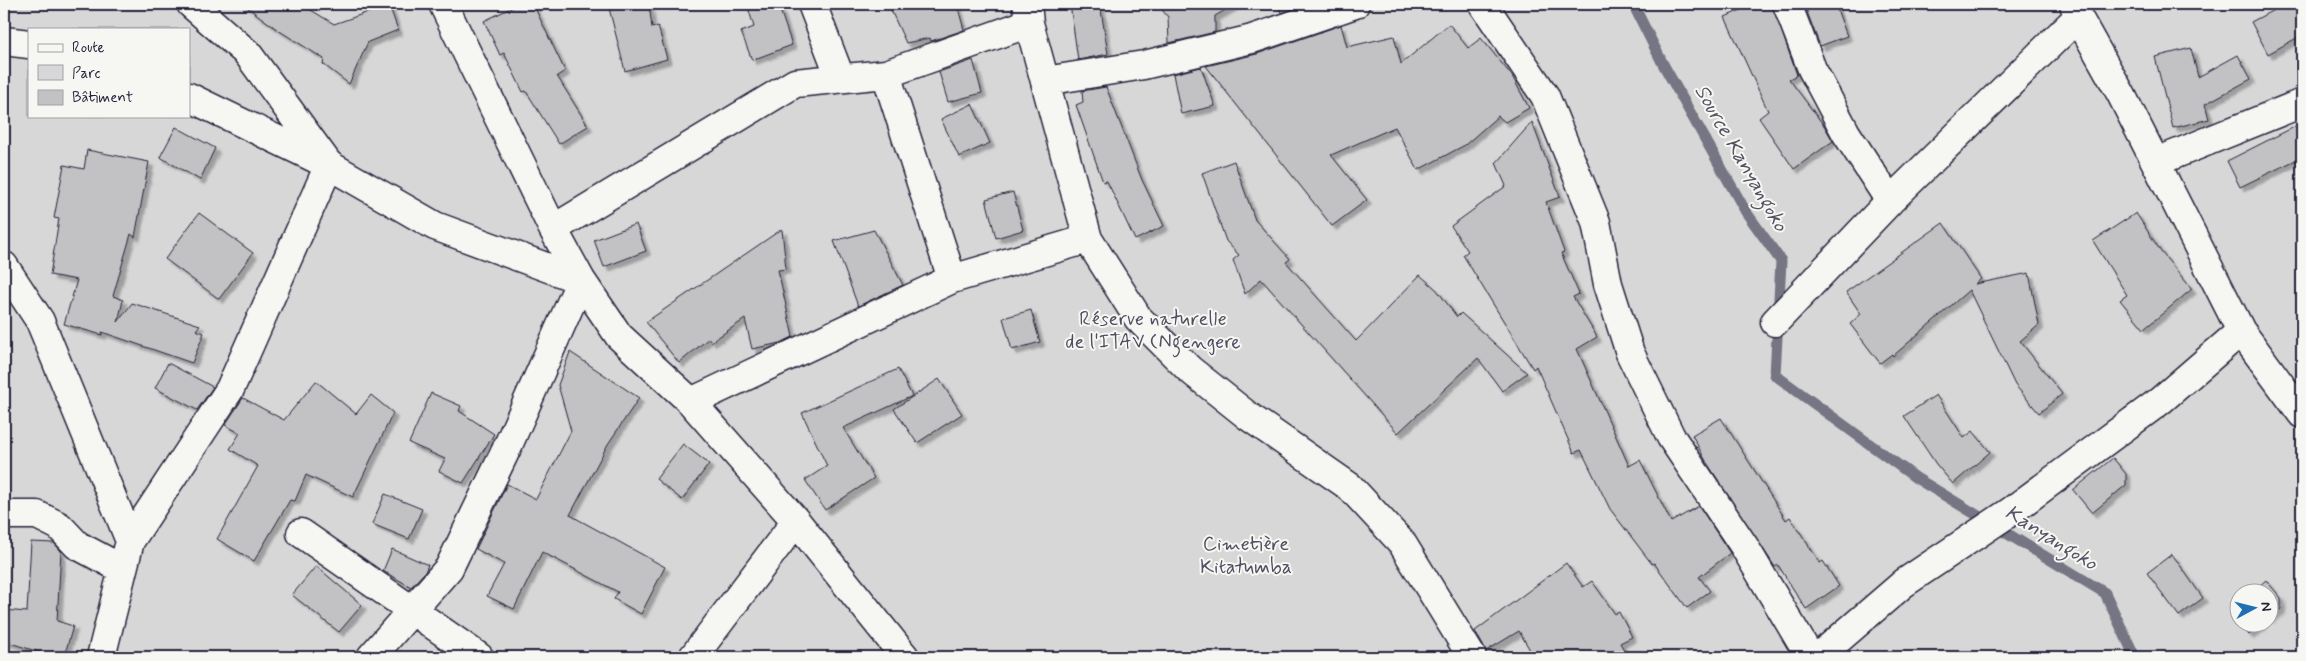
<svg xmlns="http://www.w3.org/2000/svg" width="2306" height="661" viewBox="0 0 2306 661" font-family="Mynerve,sans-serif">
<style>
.green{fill:#d7d7d7;stroke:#7c7c89;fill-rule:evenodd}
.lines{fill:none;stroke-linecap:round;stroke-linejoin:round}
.stream{stroke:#757583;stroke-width:11}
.building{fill:#c2c2c4;stroke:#22223b;filter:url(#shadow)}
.street-casing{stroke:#22223b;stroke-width:31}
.street{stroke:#f6f6f2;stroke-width:28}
.labels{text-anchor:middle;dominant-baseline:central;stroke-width:4;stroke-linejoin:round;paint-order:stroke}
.park-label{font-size:20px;fill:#4f4f62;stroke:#f6f6f2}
.water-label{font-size:21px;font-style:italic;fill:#535365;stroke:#f6f6f2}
</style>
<defs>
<filter id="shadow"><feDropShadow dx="4.5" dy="4.5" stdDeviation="1" flood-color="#0004"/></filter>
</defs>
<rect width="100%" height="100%" fill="#f6f6f2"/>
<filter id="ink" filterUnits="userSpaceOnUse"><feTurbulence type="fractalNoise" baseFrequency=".02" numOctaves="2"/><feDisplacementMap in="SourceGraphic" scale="10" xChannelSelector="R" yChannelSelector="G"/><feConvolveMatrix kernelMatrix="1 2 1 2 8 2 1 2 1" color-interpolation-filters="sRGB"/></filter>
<g filter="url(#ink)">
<!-- green -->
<path class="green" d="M4 4H2302V657H4ZM29 29H189V116H29ZM2238 594H2268V624H2238Z"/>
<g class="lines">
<!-- stream -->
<path class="stream" d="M1633 4 1663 64 1746 212 1781 261 1775 375 1916 478 2105 593 2135 657"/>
</g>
<!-- building -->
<path class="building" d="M243 4H301L334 24 389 5 398 30 368 42 349 84 323 64 324 59 278 30Z
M519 4H533L565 71 557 76 588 126 559 144 526 91 523 92 504 53 500 55 484 21Z
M608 4H649L652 28 658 26 667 59 625 71Z
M747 4H778L792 45 752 60 741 32 754 27Z
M888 4H957L964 30 931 41 930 38 906 43Z
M1070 4H1100L1108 54 1078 60Z
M1167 4 1179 5 1236 4 1215 16V32L1169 43 1168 17 1159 6Z
M1278 4H1307L1281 13Z
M1755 4H1772L1797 75 1789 79 1825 127 1833 141 1794 169 1759 118 1768 111 1725 17Z
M1804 4H1835L1847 36 1820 46Z
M2285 4H2302V35L2268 54 2251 22Z
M1449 24 1468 48 1481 38 1512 76 1529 108 1505 122 1498 116 1465 145 1418 170 1395 127 1331 155 1367 200 1332 226 1206 66 1257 54 1341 25 1347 47 1394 36 1401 64Z
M2191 48 2198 77 2238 55 2251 79 2205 104 2209 119 2173 128 2155 57Z
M973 60 982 93 948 102 939 72Z
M1201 67 1215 106 1181 114 1173 74Z
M1106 87 1142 180 1164 226 1135 240 1107 181 1103 182 1076 105 1083 102 1082 91Z
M972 104 990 143 959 157 941 119Z
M1532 122 1560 197 1546 202 1564 252 1561 253 1579 294 1573 297 1597 337 1577 349 1629 466 1640 460 1671 522 1699 506 1730 553 1699 577 1710 591 1687 608 1654 563 1652 564 1610 509 1581 450 1574 453 1536 366 1533 369 1463 255 1468 251 1451 226 1506 186 1496 163Z
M2302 123V157L2240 187 2227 161Z
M176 127 215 148 200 180 160 157Z
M87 150 149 162 135 237 131 234 113 296 123 300 118 322 132 303 200 325 196 330 204 333 192 363 102 332V335L64 324 77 280 50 275 59 219 54 218 64 165 84 169Z
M1234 161 1255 220 1290 259 1286 262 1356 341 1420 275 1437 290 1457 317 1461 313 1527 373 1502 391 1478 358 1398 433 1261 279 1245 294 1233 260 1239 255 1226 241 1202 173Z
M1013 192 1023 230 996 238 986 199Z
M199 213 253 253 219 299 165 259Z
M2136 213 2161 252 2192 289 2144 329 2120 300 2127 295 2093 241Z
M1943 223 1981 279 1975 284 2029 273 2039 325 2020 341 2062 394 2039 413 2015 385 1969 290 1893 356 1892 354 1880 363 1850 324 1861 314 1846 292Z
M636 224 646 251 604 267 594 240Z
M782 229 786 269 778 270 793 337 780 343 752 349 745 319 711 342 709 338 679 363 646 322Z
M874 230 903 285 858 306 834 241Z
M1031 310 1040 342 1012 350 1003 318Z
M570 352 639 398 608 444 570 515 665 567 641 614 614 599 618 592 542 552 514 609 487 596 504 564 476 549 507 484 536 499 571 431 558 385Z
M168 363 213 387 197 410 155 388Z
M898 369 912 396 843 428 874 478 825 510 805 480 827 466 802 413Z
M939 379 962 414 917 443 894 409Z
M316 381 356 414 371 395 393 413 353 497 306 475 295 501 290 500 254 561 217 539 258 466 230 449 240 433 225 425 243 398 284 420Z
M431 393 461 406 459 411 494 434 463 483 439 471 445 459 409 443Z
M1936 395 1964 438 1973 431 1990 452 1953 484 1936 464 1904 416Z
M1721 418 1786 520 1790 517 1820 563 1823 561 1839 586 1806 609 1778 565 1775 567 1707 463 1692 435Z
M683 444 709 464 682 500 656 479Z
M2113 458 2126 474V485L2092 513 2073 490Z
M385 494 422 509 409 539 372 524Z
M31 542 54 543 61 551 57 621 73 626 64 657H55L4 641V610L27 612Z
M392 549 428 565 425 572 411 587 383 571Z
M2172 554 2203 598 2179 616 2147 573Z
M1566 563 1583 587 1592 581 1615 614 1619 612 1632 637 1620 643 1628 657H1534L1519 631 1486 651 1475 631Z
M316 566 362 605 339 632 292 595Z
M2266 580 2281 598V609L2268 619V594H2250Z
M2240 624H2263L2249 635Z"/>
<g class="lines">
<defs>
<path id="street" d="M443 4 553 229 581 280 619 336 691 402 796 521 905 657
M812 4 840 77
M1027 4 1029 23 1088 239 1138 318 1189 369 1248 416 1350 487 1402 543 1472 657
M1483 4 1545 96 1596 222 1608 284 1630 353 1671 437 1744 546 1810 657
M1787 4 1812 69 1846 133 1890 201 2078 17
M2074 4 2078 17 2121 94 2241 331 2302 414
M4 41 29 44
M886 74 952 279
M1045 81 1144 65 1252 39 1355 4
M189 97 329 165 435 226 581 280
M2156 162 2302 103
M553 229 795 83 886 74 1029 23
M4 266 40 321 130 541
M1775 322 1890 201
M691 402 952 279 1088 239
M4 515H37L59 526 77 545 122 569
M301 533 479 657
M101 657 130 541 230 389 329 165 248 54 191 4
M371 657 449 568 506 450 581 280
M693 657 796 521
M1818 657 1904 583 2010 512 2160 401 2241 331"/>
</defs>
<!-- street casing -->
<use href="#street" class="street-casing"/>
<!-- street -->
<use href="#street" class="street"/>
</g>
</g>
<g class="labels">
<!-- park labels -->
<g class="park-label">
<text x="1153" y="319">Réserve naturelle<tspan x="1153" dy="23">de l'ITAV (Ngengere</tspan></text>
<text x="1246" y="544">Cimetière<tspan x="1246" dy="23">Kitatumba</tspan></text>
</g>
<!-- water labels -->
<g class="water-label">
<text transform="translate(1741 158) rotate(60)">Source Kanyangoko</text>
<text transform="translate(2051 538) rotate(32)">Kanyangoko</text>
</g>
</g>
<!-- margin -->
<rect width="2306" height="661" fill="none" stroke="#f6f6f2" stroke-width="20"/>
<rect x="10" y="10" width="2286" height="641" fill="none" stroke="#22223b" stroke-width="2" filter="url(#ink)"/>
<!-- legend -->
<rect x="28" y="28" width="162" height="90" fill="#f6f6f2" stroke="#a1a1a9"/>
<rect x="38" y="44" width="25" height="8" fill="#f6f6f2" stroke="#a1a1a9"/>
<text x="72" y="52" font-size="15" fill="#22223b">Route</text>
<rect x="38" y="65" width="25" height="15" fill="#d7d7d7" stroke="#a1a1a9"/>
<text x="72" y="78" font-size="15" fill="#22223b">Parc</text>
<rect x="38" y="90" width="25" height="15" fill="#c2c2c4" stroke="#a1a1a9"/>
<text x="72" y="102" font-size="15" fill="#22223b">Bâtiment</text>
<!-- north arrow -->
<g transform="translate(2254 608) rotate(83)"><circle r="24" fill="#f6f6f2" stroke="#a1a1a9"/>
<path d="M0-4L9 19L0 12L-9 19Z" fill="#1f6fb2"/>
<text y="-8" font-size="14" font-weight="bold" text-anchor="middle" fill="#22223b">N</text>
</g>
</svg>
